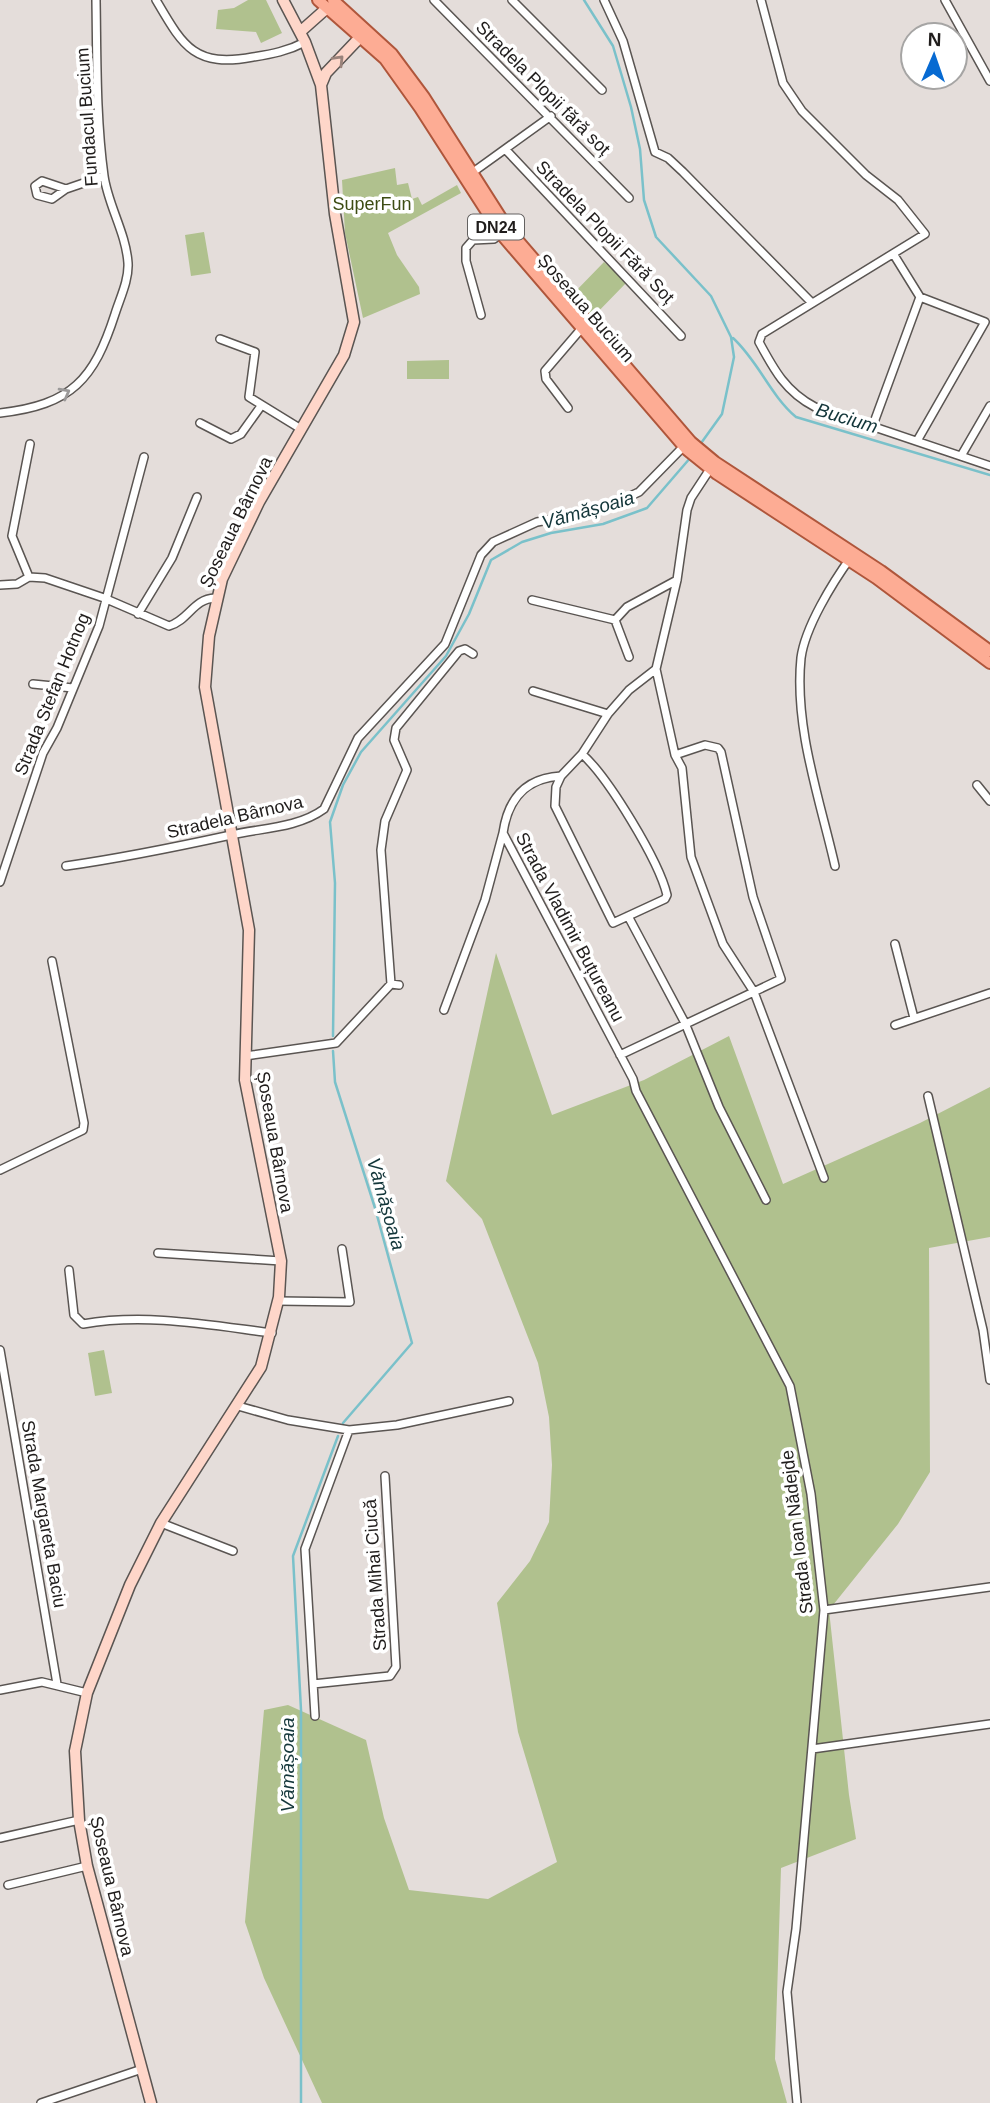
<svg xmlns="http://www.w3.org/2000/svg" width="990" height="2103" viewBox="0 0 990 2103" font-family="Arial,sans-serif">
<style>
.green{fill:#b0c18e}
.lines{fill:none;stroke-linecap:round;stroke-linejoin:round}
.stream{stroke:#7ac1ca;stroke-width:2.5}
.minor-casing{stroke:#5a5552;stroke-width:10}
.secondary-casing{stroke:#5a5552;stroke-width:13}
.primary-casing{stroke:#af563b;stroke-width:14}
.minor{stroke:#fff;stroke-width:7}
.secondary{stroke:#fed6c9;stroke-width:10}
.primary{stroke:#fdac94;stroke-width:10}
.oneway{stroke:#9a837b}
.oneway2{stroke:#9b9999}
.labels{text-anchor:middle;dominant-baseline:central;stroke-width:7;stroke-linejoin:round;paint-order:stroke}
.shield{fill:#fff;stroke:#636160;stroke-width:2}
.shield-label{font-size:16px;font-weight:bold;fill:#201d1c}
.street-label{font-size:18px;fill:#201d1c;stroke:#fff}
.park-label{font-size:18px;fill:#3d4c13;stroke:#fff}
.water-label{font-size:19px;font-style:italic;fill:#13363a;stroke:#fff}
</style>
<rect width="100%" height="100%" fill="#e4ddda"/>
<!-- green -->
<path class="green" d="M248 0H266L282 33 261 43 256 32 216 29 218 10 234 8Z
M395 168 397 185 408 183 412 199 418 197 422 205 457 185 461 193 388 233 397 255 419 287 420 294 363 318 345 233 342 180Z
M204 232 211 273 191 276 185 235Z
M604 262 627 282 591 319 571 296Z
M449 360V379H407V361Z
M496 953 552 1115 644 1080 729 1036 783 1184 920 1123 990 1087V1237L929 1248 930 1472 898 1524 829 1610 849 1795 856 1839 781 1868 775 2059 787 2103H322L264 1978 245 1922 264 1710 288 1705 366 1740 384 1818 409 1890 488 1899 557 1862 518 1732 497 1603 530 1561 549 1522 552 1465 549 1417 538 1363 482 1219 446 1181Z
M104 1350 112 1393 95 1396 88 1353Z"/>
<g class="lines">
<!-- stream -->
<path class="stream" d="M584 0 613 46 631 107 640 149 644 200 656 237 711 296 731 337 734 357 722 414 699 446
M733 338C759 362 770 395 796 417L990 475
M333 1036 335 883 330 822 343 785 361 752 446 656 469 614 491 560 522 542 551 533 603 524 647 508 691 457
M333 1051 335 1082 375 1208 412 1343 343 1423
M301 2103V1710L293 1556 338 1436"/>
<defs>
<path id="minor" d="M156 0C183 46 194 68 253 57 272 54 288 51 305 42
M434 0 629 198
M512 0 602 90
M604 0 623 41 655 152 668 158 683 172 812 303
M761 0 783 83 802 111 866 175 898 200 925 234 762 334 759 342C774 370 786 392 815 407L990 466
M945 0 990 81
M506 150 681 336
M469 175 551 116
M66 189 42 181 35 186 37 195 52 199 66 189 104 176
M894 255 920 297 985 322 917 441
M481 315 466 261V248L473 240 494 239 501 234
M220 339 255 352 249 397 301 429
M568 408 546 379 545 371 581 329
M0 413C72 405 94 379 115 314 120 298 129 280 128 263 126 233 108 205 104 176 96 118 97 58 96 0
M200 423 231 439 241 434 261 406
M873 425 920 297
M961 456 990 406
M29 577 12 536 30 444
M0 585 17 584 29 577 45 578 104 598 169 626C189 620 193 599 215 598
M532 600 615 620 627 607 677 580
M138 614 172 558 197 497
M615 620 629 657
M656 669 675 755 682 768 691 857 723 944 754 992 824 1178
M33 684 73 688
M533 691 608 714
M582 754C608 777 659 861 667 895L665 899 613 923 555 806 556 787 561 776 582 754 608 714 629 690 656 669 677 580 687 510 691 498 712 466
M561 776C526 778 508 798 503 833L633 1079 636 1091 790 1386 811 1494 824 1610 796 1929 787 1992 797 2103
M977 785 990 801
M66 866C122 858 176 847 231 835 261 828 298 828 324 809L358 738 445 644 481 555 493 542 537 522 598 511 639 492 686 444
M835 866C820 800 794 727 801 658 805 627 833 582 851 557
M0 882 43 753 57 728 99 626 144 457
M628 916 685 1023 719 1107 766 1200
M895 944 914 1018
M391 984 381 850 385 821 407 770 394 740 396 728 459 651 465 649 473 654
M444 1010 485 900 503 833
M895 1025 990 993
M620 1055 781 979 753 897 721 752 718 748 705 745 675 755
M245 1056 336 1043 391 984 399 985
M928 1096 983 1330 990 1380
M0 1170 83 1130 84 1123 52 961
M158 1253 281 1261
M69 1270 74 1315 83 1324C146 1313 209 1325 272 1333
M278 1301 350 1302 342 1249
M0 1350 57 1684
M238 1406 288 1420 349 1430 397 1425 509 1401
M161 1523 233 1551
M824 1610 990 1587
M313 1684 390 1676 396 1667 385 1476
M0 1690 42 1682 87 1693
M315 1716 305 1549 349 1430
M812 1749 990 1724
M0 1838 79 1820
M8 1885 87 1866
M41 2103 142 2069"/>
<path id="secondary" d="M300 32 327 8
M321 85 326 73 365 32
M151 2103 87 1866 79 1820 75 1751 87 1693 130 1585 161 1523 261 1367 279 1297 281 1261 245 1080 249 930 205 687 209 636 222 579 259 502 344 355 354 322 335 214 321 85 305 42 283 0"/>
<path id="primary" d="M318 0 385 59 420 108 501 234 686 449 717 474 876 578 990 663
M333 0 392 54 424 97 508 229 691 442 715 462 881 571 990 651"/>
</defs>
<!-- minor casing -->
<use href="#minor" class="minor-casing"/>
<!-- secondary casing -->
<use href="#secondary" class="secondary-casing"/>
<!-- primary casing -->
<use href="#primary" class="primary-casing"/>
<!-- minor -->
<use href="#minor" class="minor"/>
<!-- secondary -->
<use href="#secondary" class="secondary"/>
<!-- primary -->
<use href="#primary" class="primary"/>
</g>
<!-- one-way arrows -->
<defs><path id="oneway-chevron" d="M-2-3.5L2.5 0L-2 3.5" fill="none" stroke-width="1.6" stroke-linecap="round" stroke-linejoin="round" transform="scale(1.75)"/></defs>
<use class="oneway" href="#oneway-chevron" transform="translate(339 60) rotate(-46)"/>
<use class="oneway2" href="#oneway-chevron" transform="translate(65 393) rotate(-28)"/>
<g class="labels">
<!-- shield labels -->
<rect class="shield" x="468" y="214.5" width="56" height="25" rx="5"/>
<g class="shield-label">
<text x="496" y="227">DN24</text>
</g>
<!-- street labels -->
<g class="street-label">
<text transform="translate(543 88) rotate(45)">Stradela Plopii fără soț</text>
<text transform="translate(87 117) rotate(-94)">Fundacul Bucium</text>
<text transform="translate(605 232) rotate(46)">Stradela Plopii Fără Soț</text>
<text transform="translate(586 308) rotate(49)">Șoseaua Bucium</text>
<text transform="translate(236 522) rotate(-64)">Șoseaua Bârnova</text>
<text transform="translate(52 694) rotate(-68)">Strada Stefan Hotnog</text>
<text transform="translate(235 817) rotate(-13)">Stradela Bârnova</text>
<text transform="translate(570 927) rotate(62)">Strada Vladimir Buțureanu</text>
<text transform="translate(275 1142) rotate(80)">Șoseaua Bârnova</text>
<text transform="translate(44 1514) rotate(80)">Strada Margareta Baciu</text>
<text transform="translate(797 1532) rotate(-97)">Strada Ioan Nădejde</text>
<text transform="translate(375 1575) rotate(-94)">Strada Mihai Ciucă</text>
<text transform="translate(112 1886) rotate(77)">Șoseaua Bârnova</text>
</g>
<!-- park labels -->
<g class="park-label">
<text x="372" y="204">SuperFun</text>
</g>
<!-- water labels -->
<g class="water-label">
<text transform="translate(847 418) rotate(17)">Bucium</text>
<text transform="translate(588 510) rotate(-16)">Vămășoaia</text>
<text transform="translate(386 1204) rotate(74)">Vămășoaia</text>
<text transform="translate(287 1765) rotate(-90)">Vămășoaia</text>
</g>
</g>
<!-- north arrow -->
<g transform="translate(934 56) rotate(2)"><circle r="33" fill="#ffffff" stroke="#a6a5a4" stroke-width="2"/>
<path d="M0-5L12 26L0 18L-12 26Z" fill="#076ad2"/>
<text y="-10" font-size="19" font-weight="bold" text-anchor="middle" fill="#201d1c">N</text>
</g>
</svg>
